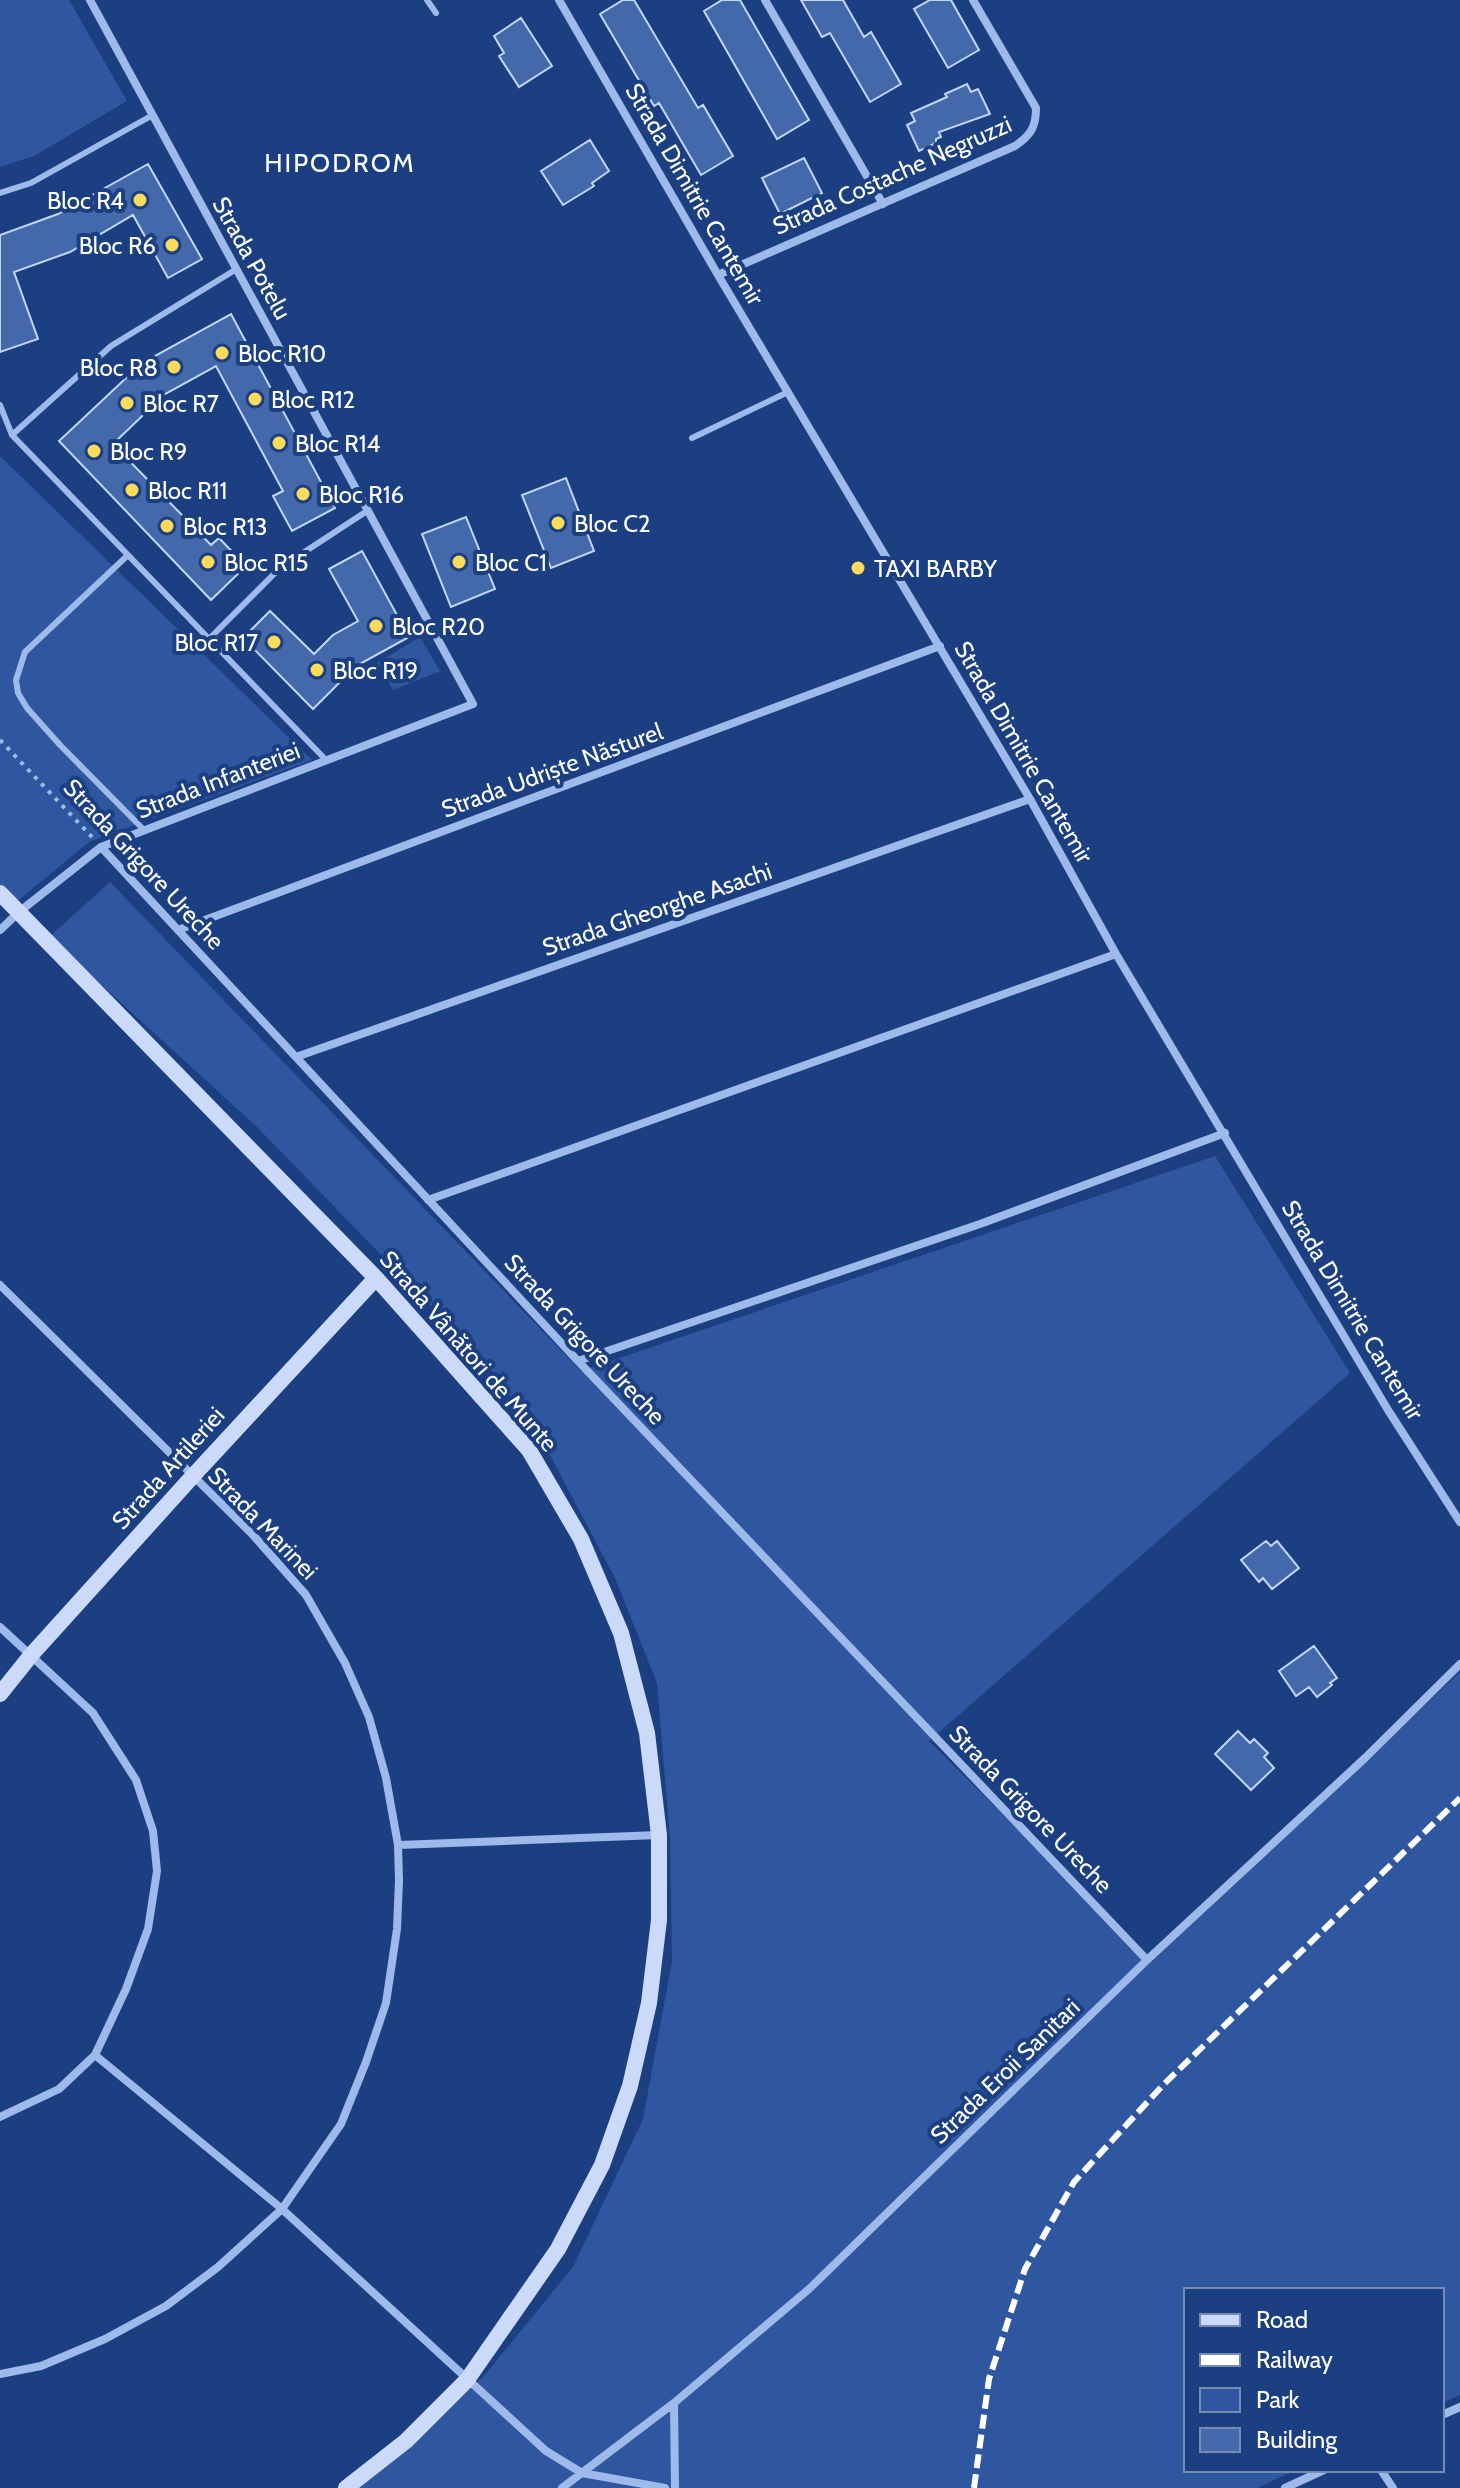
<svg xmlns="http://www.w3.org/2000/svg" width="1460" height="2488" viewBox="0 0 1460 2488" font-family="Cabin,sans-serif">
<style>
.green{fill:#2e57a0}
.building{fill:#4369ab;stroke:#c3d6f8;stroke-width:2}
.lines{fill:none;stroke-linecap:round;stroke-linejoin:round}
.path{stroke:#9ebaea;stroke-width:4;stroke-dasharray:4 6;stroke-linecap:butt}
.lane{stroke:#9ebaea;stroke-width:6}
.street{stroke:#9ebaea;stroke-width:8}
.secondary{stroke:#cadaf8;stroke-width:16}
.rail{stroke:#fff;stroke-width:6;stroke-dasharray:14 6;stroke-linecap:butt}
.poi-dot{fill:#fcdb5a;stroke:#1b3f81;stroke-width:3}
.labels{text-anchor:middle;dominant-baseline:central;stroke-width:8;stroke-linejoin:round;paint-order:stroke}
.street-label{font-size:24px;fill:#fff;stroke:#1b3f81}
.poi-label{font-size:24px;fill:#fff;stroke:#1b3f81;text-anchor:start}
.neighbourhood-label{font-size:26px;letter-spacing:2px;fill:#fff;stroke:#1b3f81}
</style>
<rect width="100%" height="100%" fill="#1b3f81"/>
<!-- green -->
<path class="green" d="M0 0H69L127 101 34 156 0 167Z
M0 456 312 760 89 842 14 904 0 889Z
M420 637 440 671 393 690 377 663Z
M110 882 581 1371 1215 1156 1350 1373 929 1741 1151 1962 1460 1672V2395L1442 2403V2290H1186V2470H1296L1257 2488H345L484 2376 573 2267 643 2119 672 1961 670 1838 657 1683 615 1578 543 1442 484 1361 257 1127 49 937Z"/>
<!-- building -->
<path class="building" d="M623 0H634L698 108 703 105 733 156 701 175 659 103 654 106 600 14Z
M722 0H740L809 120 777 139 704 11Z
M801 0H843L864 37 871 32 901 84 870 102 830 33 822 37Z
M930 0H951L979 50 948 68 914 9Z
M521 18 552 66 519 87 499 56 504 53 494 36Z
M967 84 971 92 978 89 990 114 939 132 941 137 936 139V143L919 151 907 125 915 121 911 113 947 97 945 94Z
M590 140 609 171 592 183 594 186 563 205 541 171Z
M804 158 822 193 780 214 762 178Z
M148 164 202 259 168 278 133 215 70 252 14 272 38 339 0 352V235L58 214Z
M231 314 335 508 292 531 273 496 283 491 216 366 165 394 113 444 211 545 219 538 246 566 211 600 59 441 142 363Z
M566 478 594 551 551 568 522 495Z
M466 517 495 589 451 607 422 534Z
M362 551 409 637 356 666 313 709 243 638 270 611 314 654 333 635 358 621 329 569Z
M1266 1541 1271 1546 1277 1541 1299 1568 1272 1589 1263 1578 1259 1582 1241 1560Z
M1314 1646 1337 1678 1330 1683 1332 1685 1317 1697 1309 1687 1296 1696 1279 1671Z
M1238 1731 1250 1743 1254 1739 1268 1753 1264 1757 1274 1768 1251 1790 1215 1754Z"/>
<g class="lines">
<!-- path -->
<path class="path" d="M0 740 92 837"/>
<!-- lane -->
<path class="lane" d="M427 0 436 13
M0 193 31 183 151 116
M0 405 12 435 326 760
M12 435 111 346 235 270
M692 438 788 392
M128 555 25 652 16 680 18 693 27 708 60 745 144 830
M209 639 280 568 367 511"/>
<!-- street -->
<path class="street" d="M559 0 718 275 1030 799 1116 954 1388 1410 1460 1522
M765 0 883 204
M718 275 1015 146C1031 135 1036 127 1036 108L973 0
M101 847 578 1361 1147 1960
M0 930 19 912 101 847 473 704 90 0
M178 930 940 646
M296 1057 1030 799
M428 1200 1116 954
M0 1285 253 1535 306 1595 345 1663 369 1717 386 1778 398 1845 399 1880 397 1929 386 2003 366 2062 341 2124 282 2209 218 2267 166 2306 105 2339 41 2366 0 2374
M578 1361 980 1224 1225 1133
M0 1627 93 1713 136 1780 153 1831 157 1871 148 1929 126 1989 95 2055 59 2089 0 2117
M398 1845 659 1835
M95 2055 282 2209 546 2451 582 2473 665 2488
M674 2403 675 2488
M1442 2415 1460 2407
M1381 2470 1393 2488
M562 2488 674 2403 809 2289 1147 1960 1365 1758 1460 1664
M1285 2488 1324 2470"/>
<!-- secondary -->
<path class="secondary" d="M0 893 376 1278 529 1450 581 1539 621 1633 647 1733 659 1835V1920L649 2003 630 2086 602 2165 558 2249 467 2380 406 2441 346 2488
M0 1694 32 1654 192 1477 376 1278"/>
<!-- rail -->
<path class="rail" d="M974 2488 989 2379 1025 2269 1074 2182 1163 2085 1460 1798"/>
</g>
<!-- markers -->
<g class="poi-dot">
<circle cx="140" cy="200" r="8"/>
<circle cx="172" cy="245" r="8"/>
<circle cx="222" cy="353" r="8"/>
<circle cx="174" cy="367" r="8"/>
<circle cx="255" cy="399" r="8"/>
<circle cx="127" cy="403" r="8"/>
<circle cx="279" cy="443" r="8"/>
<circle cx="94" cy="451" r="8"/>
<circle cx="132" cy="490" r="8"/>
<circle cx="303" cy="494" r="8"/>
<circle cx="558" cy="523" r="8"/>
<circle cx="167" cy="526" r="8"/>
<circle cx="208" cy="562" r="8"/>
<circle cx="459" cy="562" r="8"/>
<circle cx="858" cy="568" r="8"/>
<circle cx="376" cy="626" r="8"/>
<circle cx="274" cy="642" r="8"/>
<circle cx="317" cy="670" r="8"/>
</g>
<g class="labels">
<!-- street labels -->
<g class="street-label">
<text transform="translate(892 175) rotate(-24)">Strada Costache Negruzzi</text>
<text transform="translate(695 194) rotate(60)">Strada Dimitrie Cantemir</text>
<text transform="translate(252 258) rotate(61)">Strada Potelu</text>
<text transform="translate(1024 752) rotate(60)">Strada Dimitrie Cantemir</text>
<text transform="translate(552 770) rotate(-20)">Strada Udriște Năsturel</text>
<text transform="translate(218 780) rotate(-21)">Strada Infanteriei</text>
<text transform="translate(144 864) rotate(47)">Strada Grigore Ureche</text>
<text transform="translate(657 909) rotate(-19)">Strada Gheorghe Asachi</text>
<text transform="translate(1353 1310) rotate(59)">Strada Dimitrie Cantemir</text>
<text transform="translate(585 1339) rotate(47)">Strada Grigore Ureche</text>
<text transform="translate(469 1351) rotate(49)">Strada Vânători de Munte</text>
<text transform="translate(168 1468) rotate(-48)">Strada Artileriei</text>
<text transform="translate(263 1523) rotate(46)">Strada Marinei</text>
<text transform="translate(1031 1809) rotate(46)">Strada Grigore Ureche</text>
<text transform="translate(1005 2071) rotate(-44)">Strada Eroii Sanitari</text>
</g>
<!-- poi labels -->
<g class="poi-label">
<text x="124" y="200" text-anchor="end">Bloc R4</text>
<text x="156" y="245" text-anchor="end">Bloc R6</text>
<text x="238" y="353">Bloc R10</text>
<text x="158" y="367" text-anchor="end">Bloc R8</text>
<text x="271" y="399">Bloc R12</text>
<text x="143" y="403">Bloc R7</text>
<text x="295" y="443">Bloc R14</text>
<text x="110" y="451">Bloc R9</text>
<text x="148" y="490">Bloc R11</text>
<text x="319" y="494">Bloc R16</text>
<text x="574" y="523">Bloc C2</text>
<text x="183" y="526">Bloc R13</text>
<text x="224" y="562">Bloc R15</text>
<text x="475" y="562">Bloc C1</text>
<text x="874" y="568">TAXI BARBY</text>
<text x="392" y="626">Bloc R20</text>
<text x="258" y="642" text-anchor="end">Bloc R17</text>
<text x="333" y="670">Bloc R19</text>
</g>
<!-- neighbourhood labels -->
<g class="neighbourhood-label">
<text x="340" y="163">HIPODROM</text>
</g>
</g>
<!-- legend -->
<rect x="1184" y="2288" width="260" height="184" fill="#1b3f81" stroke="#768cb3" stroke-width="2"/>
<rect x="1200" y="2314" width="40" height="12" fill="#cadaf8" stroke="#768cb3" stroke-width="2"/>
<text x="1256" y="2328" font-size="24" fill="#ffffff">Road</text>
<rect x="1200" y="2354" width="40" height="12" fill="#ffffff" stroke="#768cb3" stroke-width="2"/>
<text x="1256" y="2368" font-size="24" fill="#ffffff">Railway</text>
<rect x="1200" y="2388" width="40" height="24" fill="#2e57a0" stroke="#768cb3" stroke-width="2"/>
<text x="1256" y="2408" font-size="24" fill="#ffffff">Park</text>
<rect x="1200" y="2428" width="40" height="24" fill="#4369ab" stroke="#768cb3" stroke-width="2"/>
<text x="1256" y="2448" font-size="24" fill="#ffffff">Building</text>
</svg>
